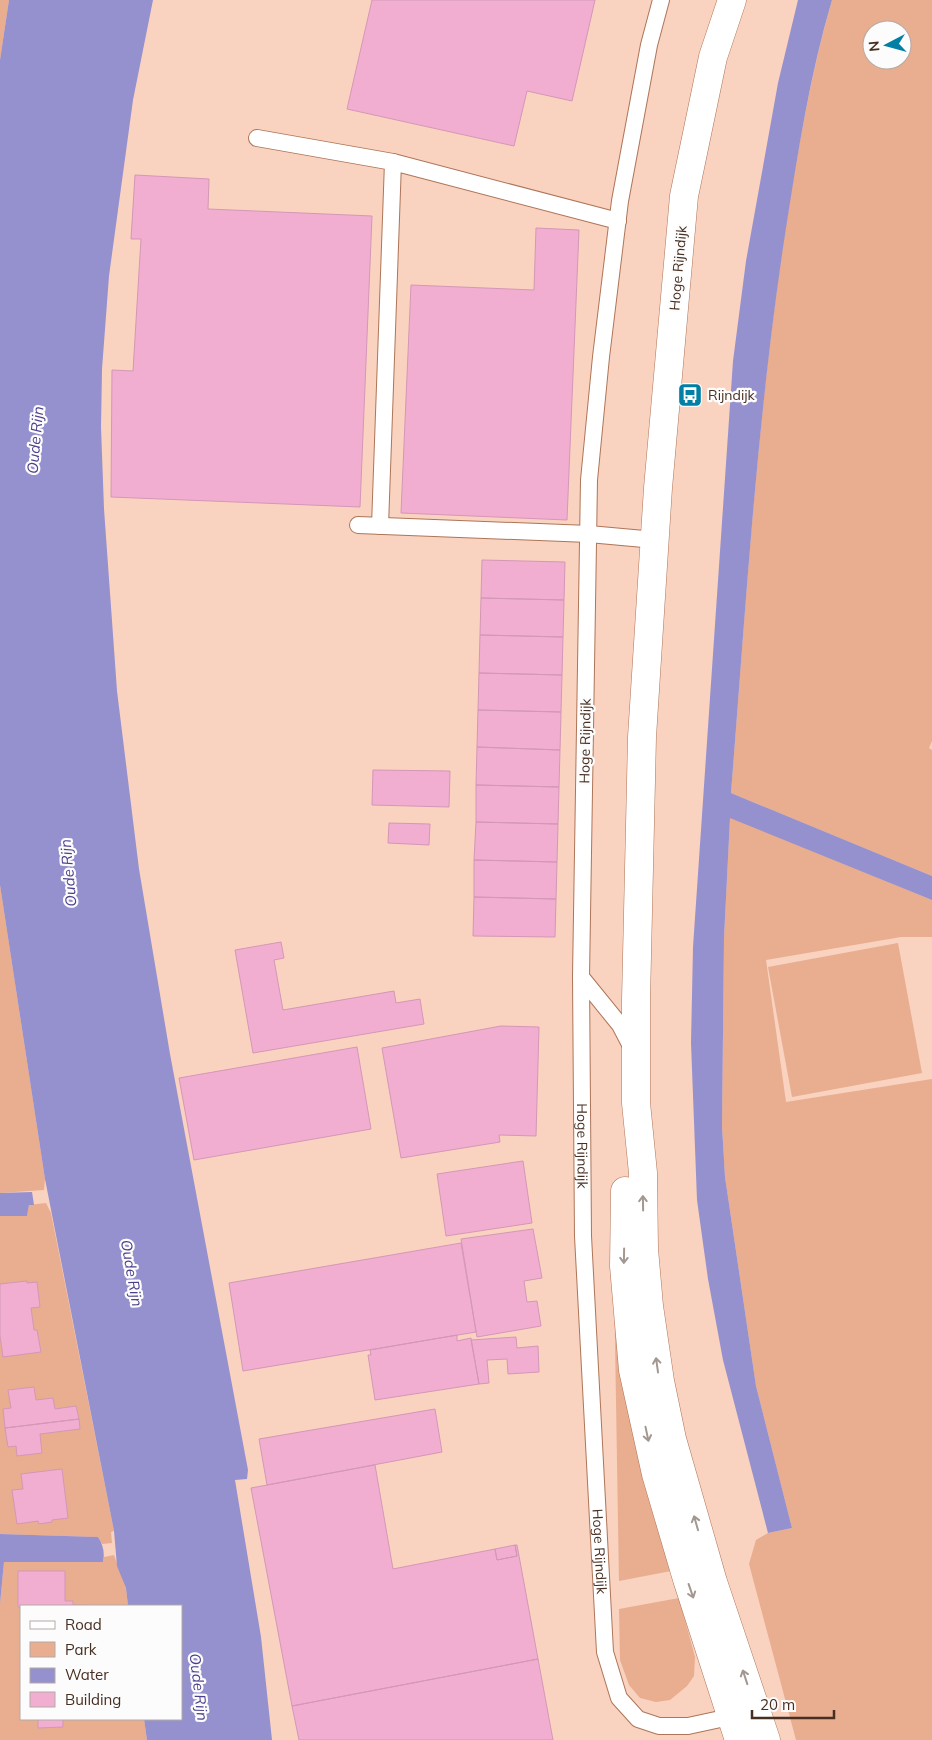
<svg xmlns="http://www.w3.org/2000/svg" width="932" height="1740" viewBox="0 0 932 1740" font-family="Mulish,sans-serif">
<style>
.green{fill:#e9ad8f;fill-rule:evenodd}
.water{fill:#9590ce}
.building{fill:#f2aed1;stroke:#d497b6}
.lines{fill:none;stroke-linecap:round;stroke-linejoin:round}
.service-casing{stroke:#ae7558;stroke-width:18}
.tertiary-casing{stroke:#ae7558;stroke-width:29}
.service{stroke:#fff;stroke-width:16}
.tertiary{stroke:#fff;stroke-width:28}
.oneway{stroke:#a39790}
.labels{text-anchor:middle;dominant-baseline:central;stroke-width:4.5;stroke-linejoin:round;paint-order:stroke}
.street-label{font-size:14px;fill:#472f22;stroke:#fcfcfc}
.poi-label{font-size:14px;fill:#472f22;stroke:#fcfcfc;text-anchor:start}
.water-label{font-size:15px;font-style:italic;fill:#4c408c;stroke:#fcfcfc}
</style>
<rect width="100%" height="100%" fill="#f9d2c0"/>
<!-- green -->
<path class="green" d="M0 0H9L0 60Z
M832 0H932V741L929 748 932 750V876L731 793C746 603 757 413 786 225 798 149 811 73 832 0ZM872 30H902V60H872Z
M730 817 932 900V937H901L766 960 786 1102 932 1079V1740H796L749 1564 756 1540 768 1533 792 1528 756 1386 725 1177 722 1126 724 938Z
M0 885 45 1179 44 1190 0 1193Z
M898 943 922 1073 792 1097 768 967Z
M46 1203 51 1213 114 1531 111 1532 112 1543 102 1544 98 1537 0 1534V1216H27L29 1205Z
M614 1280 671 1571 619 1581Z
M114 1555 126 1588 128 1606H21V1719H144L147 1740H0V1604L4 1562H103L104 1557Z
M679 1598 695 1657 694 1676 687 1686 670 1700 656 1702 640 1698 629 1685 620 1660 619 1609Z"/>
<!-- water -->
<path class="water" d="M9 0H153L133 100 109 276 102 369 101 427 104 509 117 691 139 869 170 1054 248 1470 247 1479 235 1480 261 1637 272 1740H147L144 1719H181V1606H128L126 1588 117 1566 114 1531 45 1179 0 885V60Z
M798 0H832C810 74 798 152 786 228 757 415 746 604 731 793L932 876V900L730 818 724 938 722 1126 725 1177 756 1386 792 1528 768 1533 723 1360 708 1279 697 1200 691 1043 693 947 733 361 746 261 778 83Z
M32 1192 34 1205H29L27 1216H0V1193Z
M0 1534 98 1537C103 1545 105 1552 103 1562H4L0 1604Z"/>
<!-- building -->
<path class="building" d="M372 0H595L572 101 527 91 514 146 347 109Z
M135 175 209 179 208 209 372 216 360 507 111 497 112 370 133 371 141 239H131Z
M536 228 579 230 567 520 401 513 411 285 534 290Z
M482 560 565 562 564 600 481 598Z
M481 598 564 600 563 637 480 635Z
M480 635 563 637 562 675 479 673Z
M479 673 562 675 561 712 478 710Z
M478 710 561 712 560 750 477 747Z
M477 747 560 750 559 787 476 785Z
M373 770 450 771 449 807 372 805Z
M476 785 559 787 558 824 476 822Z
M476 822 558 824 557 862 474 860Z
M389 823 430 824 429 845 388 843Z
M474 860 557 862 556 899 474 897Z
M474 897 556 899 555 937 473 936Z
M281 942 284 958 274 960 283 1010 394 991 396 1003 420 999 424 1024 253 1053 235 950Z
M501 1026 539 1027 536 1136 499 1135 500 1142 401 1158 382 1048Z
M357 1047 371 1129 194 1160 179 1078Z
M523 1161 532 1223 446 1236 437 1174Z
M533 1229 542 1278 524 1281 527 1302 537 1301 541 1326 477 1337 461 1239Z
M461 1243 476 1332 243 1371 229 1283Z
M27 1281V1283L37 1282 40 1307 31 1308 34 1330H37L41 1352 3 1357 0 1336V1284Z
M457 1335V1341L471 1338 479 1384 375 1400 368 1355H371L370 1350Z
M516 1337 517 1348 538 1346 539 1372 508 1374 507 1359 487 1360 489 1383 479 1384 471 1340Z
M34 1387 36 1400 53 1398 55 1409 76 1406 79 1419 5 1428 3 1409 11 1408 8 1390Z
M435 1409 442 1452 267 1485 259 1439Z
M79 1419 80 1429 40 1434 42 1453 17 1456 16 1446 8 1447 5 1428Z
M375 1465 393 1569 495 1549 497 1560 517 1556 515 1545H517L538 1659 292 1706 251 1488Z
M62 1469 68 1518 52 1520V1522L39 1524 38 1521 17 1524 12 1490 23 1489 21 1474Z
M515 1545 517 1556 497 1560 495 1549Z
M18 1571H65V1601H73V1605L104 1606 18 1607Z
M538 1659 553 1740H299L292 1706Z
M38 1719H63V1727L38 1728Z"/>
<g class="lines">
<defs>
<g id="service">
<path id="s1" d="M661 0 649 45 620 201 601 357 589 480 581 977 583 1236 605 1652 619 1698 638 1719 659 1726H688L739 1715"/>
<path d="M257 138 393 162"/>
<path d="M358 525 589 534 655 540"/>
<path d="M380 526 393 162 618 221"/>
<path d="M581 977 620 1025 632 1048"/>
</g>
<path id="tertiary" d="M732 0 713 57 684 196 658 488 642 737 636 1000V1103L643 1173 644 1249 649 1306 660 1381 672 1439 713 1582 766 1740
M625 1191 624 1266 633 1370 656 1474 687 1579 739 1740"/>
</defs>
<!-- service casing -->
<use href="#service" class="service-casing"/>
<!-- tertiary casing -->
<use href="#tertiary" class="tertiary-casing"/>
<!-- service -->
<use href="#service" class="service"/>
<!-- tertiary -->
<use href="#tertiary" class="tertiary"/>
</g>
<!-- one-way arrows -->
<defs><path id="oneway-shaft" d="M-6 0H5M1.5-3L5.5 0L1.5 3" fill="none" stroke-width="1.6" stroke-linecap="round" stroke-linejoin="round" transform="scale(1.25)"/></defs>
<g class="oneway">
<use href="#oneway-shaft" transform="translate(643 1203) rotate(-91)"/>
<use href="#oneway-shaft" transform="translate(624 1256) rotate(91)"/>
<use href="#oneway-shaft" transform="translate(657 1365) rotate(-98)"/>
<use href="#oneway-shaft" transform="translate(647 1434) rotate(78)"/>
<use href="#oneway-shaft" transform="translate(696 1523) rotate(-106)"/>
<use href="#oneway-shaft" transform="translate(691 1591) rotate(71)"/>
<use href="#oneway-shaft" transform="translate(745 1677) rotate(-108)"/>
</g>
<!-- icons -->
<defs>
<symbol id="bus-square" viewBox="-11 -11 22 22"><rect x="-9" y="-9" width="18" height="18" rx="4" fill="#017fa5" stroke="#fcfcfc"/><path d="M-5-6H5V4H4V6H2V4H-2V6H-4V4H-5ZM-3.5-4V0h7V-4ZM-3.5 1.2v1.5H-2V1.2ZM2 1.2v1.5H3.5V1.2Z" fill="#fff"/></symbol>
</defs>
<g fill-rule="evenodd">
<use href="#bus-square" x="676" y="381" width="28" height="28"/>
</g>
<g class="labels">
<!-- street labels -->
<g class="street-label">
<text transform="translate(678 268) rotate(-85)">Hoge Rijndijk</text>
<text transform="translate(585 741) rotate(-89)">Hoge Rijndijk</text>
<text stroke="none"><textPath href="#s1" startOffset="1152">Hoge Rijndijk</textPath></text>
<text stroke="none"><textPath href="#s1" startOffset="1558">Hoge Rijndijk</textPath></text>
</g>
<!-- poi labels -->
<g class="poi-label">
<text x="708" y="395">Rijndijk</text>
</g>
<!-- water labels -->
<g class="water-label">
<text transform="translate(35 440) rotate(-85)">Oude Rijn</text>
<text transform="translate(68 873) rotate(-95)">Oude Rijn</text>
<text transform="translate(132 1273) rotate(80)">Oude Rijn</text>
<text transform="translate(199 1687) rotate(83)">Oude Rijn</text>
</g>
</g>
<!-- legend -->
<rect x="20" y="1605" width="162" height="115" fill="#fcfcfc" stroke="#b4aaa5"/>
<rect x="30" y="1621" width="25" height="8" fill="#ffffff" stroke="#b4aaa5"/>
<text x="65" y="1630" font-size="15" fill="#472f22">Road</text>
<rect x="30" y="1642" width="25" height="15" fill="#e9ad8f" stroke="#b4aaa5"/>
<text x="65" y="1655" font-size="15" fill="#472f22">Park</text>
<rect x="30" y="1668" width="25" height="15" fill="#9590ce" stroke="#b4aaa5"/>
<text x="65" y="1680" font-size="15" fill="#472f22">Water</text>
<rect x="30" y="1692" width="25" height="15" fill="#f2aed1" stroke="#b4aaa5"/>
<text x="65" y="1705" font-size="15" fill="#472f22">Building</text>
<!-- north arrow -->
<g transform="translate(887 45) rotate(264)"><circle r="24" fill="#fcfcfc" stroke="#b4aaa5"/>
<path d="M0-4L9 19L0 12L-9 19Z" fill="#017fa5"/>
<text y="-8" font-size="14" font-weight="bold" text-anchor="middle" fill="#472f22">N</text>
</g>
<!-- scale -->
<path d="M752 1710v8h82v-8" fill="none" stroke="#472f22" stroke-width="2.5"/>
<text x="760" y="1710" font-size="15" fill="#472f22" stroke="#fcfcfc" stroke-width="4" paint-order="stroke">20 m</text>
</svg>
